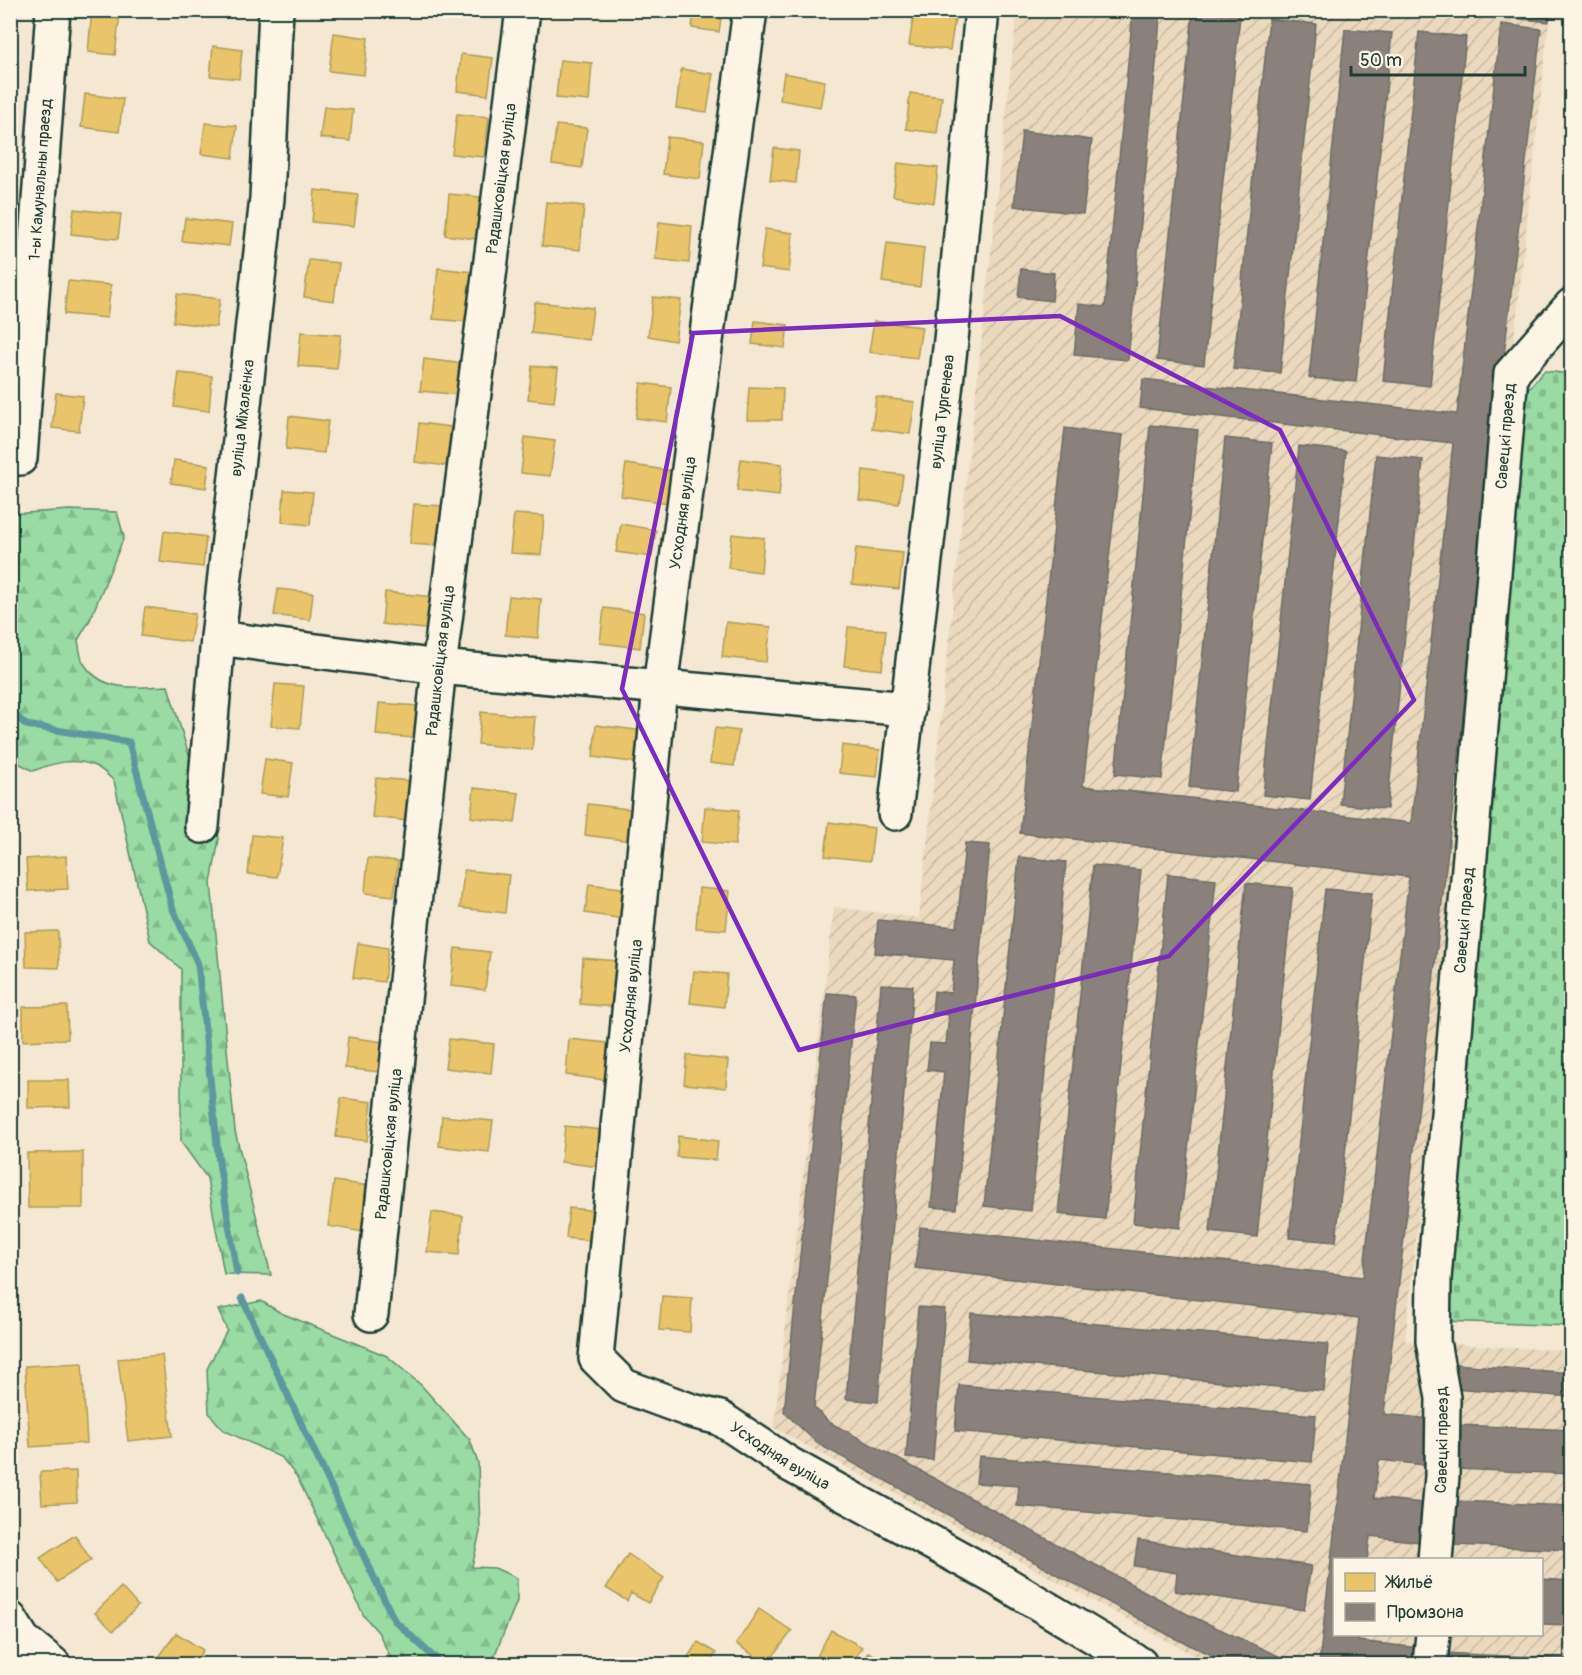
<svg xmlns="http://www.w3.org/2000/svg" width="1582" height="1675" viewBox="0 0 1582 1675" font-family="Pangolin,sans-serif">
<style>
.industrial{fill:url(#industrial-furrows);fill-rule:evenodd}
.forest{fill:url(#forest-firs);stroke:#5c8c6c;stroke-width:1.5}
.cemetery{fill:url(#cemetery-stones);stroke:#5c8c6c;stroke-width:1.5}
.homes{fill:#e9c46a;stroke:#ac9c5a;stroke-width:1.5}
.industry{fill:#8a817c;stroke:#6a6d66;stroke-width:1.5}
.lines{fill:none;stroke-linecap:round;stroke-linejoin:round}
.stream{stroke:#5d989e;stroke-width:7}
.minor-casing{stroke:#1f3d34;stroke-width:38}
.minor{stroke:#fcf5e5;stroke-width:33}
.marked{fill:none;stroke:#7b2cbf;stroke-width:4.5;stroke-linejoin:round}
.labels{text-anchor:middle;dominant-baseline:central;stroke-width:6;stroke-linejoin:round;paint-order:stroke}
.street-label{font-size:16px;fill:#1f3d34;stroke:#fcf5e5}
</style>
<defs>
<pattern id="industrial-furrows" width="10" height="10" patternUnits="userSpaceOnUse" patternTransform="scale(1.5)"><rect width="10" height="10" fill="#ead9bc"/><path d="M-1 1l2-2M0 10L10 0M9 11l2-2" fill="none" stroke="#c8bba2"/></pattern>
<pattern id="forest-firs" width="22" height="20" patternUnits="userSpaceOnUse" patternTransform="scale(1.5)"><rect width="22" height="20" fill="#9adaa3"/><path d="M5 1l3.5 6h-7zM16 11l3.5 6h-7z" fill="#84bc8d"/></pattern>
<pattern id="cemetery-stones" width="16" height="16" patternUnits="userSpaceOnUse" patternTransform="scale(1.5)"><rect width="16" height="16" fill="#9adaa3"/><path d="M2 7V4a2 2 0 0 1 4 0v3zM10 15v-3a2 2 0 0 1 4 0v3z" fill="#84bc8d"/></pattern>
</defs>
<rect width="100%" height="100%" fill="#f4e8d2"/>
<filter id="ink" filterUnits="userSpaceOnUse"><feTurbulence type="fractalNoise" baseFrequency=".0167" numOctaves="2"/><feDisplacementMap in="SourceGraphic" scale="12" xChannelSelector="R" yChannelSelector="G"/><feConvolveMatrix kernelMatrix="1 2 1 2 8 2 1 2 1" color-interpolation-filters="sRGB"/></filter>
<g filter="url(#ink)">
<!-- industrial -->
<path class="industrial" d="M1017 11H1550L1405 1341 1571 1351V1664H1210L774 1428 834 907 919 918ZM1334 1560H1542V1634H1334Z"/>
<!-- forest -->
<path class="forest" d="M70 510 117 512 124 537 90 620 78 640C79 646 80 656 83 662 102 694 137 687 168 686L188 752 216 815 219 839 211 883 235 1131 271 1275 224 1274 207 1178 181 1142V969L150 941 114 781C109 776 102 769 95 766 74 757 53 763 33 771L13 760 10 737V514Z
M261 1301 281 1313 387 1356 421 1385 470 1440 478 1463 480 1532 472 1567 495 1568 517 1578V1601L491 1664H394L378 1632 364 1616 297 1477 282 1458 223 1430 209 1413 207 1369 227 1330 218 1310Z"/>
<!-- cemetery -->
<path class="cemetery" d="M1544 371 1571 374V1326L1442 1321 1520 398Z"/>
<!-- homes -->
<path class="homes" d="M92 10 120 13 115 55 88 52Z
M568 10H602L601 15Z
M694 10H722L719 32 692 28Z
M914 13 955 18 950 50 909 45Z
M334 33 368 38 364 75 329 71Z
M213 46 242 50 239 79 210 76Z
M461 54 493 58 488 95 457 91Z
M560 60 592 63 589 101 556 98Z
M681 69 713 74 707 112 676 108Z
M784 73 825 81 820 107 780 100Z
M910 93 942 97 937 133 906 129Z
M85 94 123 99 119 132 81 127Z
M324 107 353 110 350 141 320 138Z
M457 114 489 117 484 157 452 154Z
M205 123 237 126 233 158 201 154Z
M556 125 587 128 582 168 552 164Z
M667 137 704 141 700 179 663 174Z
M774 148 799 151 796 183 770 180Z
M898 163 938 168 934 203 893 196Z
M315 190 358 195 354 226 312 222Z
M449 194 480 197 476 239 445 235Z
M546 202 584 206 580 250 542 246Z
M74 209 121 214 118 239 71 234Z
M185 218 232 224 229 246 182 241Z
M659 222 692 226 689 263 655 259Z
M765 229 793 233 789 272 760 268Z
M887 243 924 248 920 287 882 282Z
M309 260 339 263 334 301 304 297Z
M438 268 473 272 468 322 433 319Z
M68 281 111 285 107 318 64 314Z
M177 294 220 299 216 327 173 322Z
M653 297 681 300 675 341 648 336Z
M535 302 593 308 589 340 531 333Z
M755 321 788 325 785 348 752 344Z
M874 321 922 327 917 358 869 352Z
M301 332 341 335 337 369 298 366Z
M424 359 465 364 462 395 420 391Z
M532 366 558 368 554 402 528 399Z
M179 373 212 376 209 411 174 407Z
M641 383 671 387 667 422 636 418Z
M749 387 783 388 782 420H747Z
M56 393 83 396 79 431 52 428Z
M876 397 915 402 910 434 872 429Z
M289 416 328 421 324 453 286 449Z
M419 423 451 427 446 466 415 462Z
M525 437 555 441 550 476 521 473Z
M741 459 782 464 779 496 737 491Z
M174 460 209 465 206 488 171 483Z
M626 464 672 471 668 503 621 496Z
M863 470 903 475 899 504 859 500Z
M284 490 313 492 310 525 282 522Z
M414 504 443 506 439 546 410 544Z
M514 514 544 516 541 555 510 553Z
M621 524 656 530 652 557 616 552Z
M164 531 206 537 203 567 160 562Z
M732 534 764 538 761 572 728 568Z
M856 548 903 553 899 589 852 584Z
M278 589 313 593 310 620 274 615Z
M385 592 434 597 432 630 382 624Z
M509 596 541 599 538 638 505 635Z
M145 607 195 614 190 642 141 636Z
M604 608 644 613 640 648 600 643Z
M726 622 771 627 766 662 722 657Z
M848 627 886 630 882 670 844 666Z
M275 684 304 686 300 728 271 726Z
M379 703 418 706 415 738 376 735Z
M481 712 535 717 532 750 478 744Z
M596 725 644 731 639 763 593 757Z
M715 728 739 731 734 766 710 763Z
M842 745 880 750 877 777 839 773Z
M265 759 293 763 288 797 260 794Z
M376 778 412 781 408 821 372 817Z
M474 788 519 793 515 823 471 817Z
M588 804 636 810 631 841 585 835Z
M705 807 739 810 735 845 702 842Z
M829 822 874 828 870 861 825 856Z
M252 835 283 838 277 877 248 874Z
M66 856 68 889 28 891 26 859Z
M368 858 398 861 394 896 365 893Z
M464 870 509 875 505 913 460 908Z
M589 884 629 889 624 919 585 913Z
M699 888 730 891 726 930 696 928Z
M58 931 59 968 26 967 25 932Z
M358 943 388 948 384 982 353 978Z
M455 948 490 952 485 990 451 986Z
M583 958 618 961 614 1007 580 1004Z
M694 971 727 974 724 1007 690 1003Z
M67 1006 68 1039 23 1041V1007Z
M348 1037 383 1042 379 1072 345 1068Z
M449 1039 494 1044 491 1073 445 1068Z
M569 1039 618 1044 613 1081 566 1075Z
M687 1055 728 1060 726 1088 684 1084Z
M28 1080H69L70 1107 28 1108Z
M341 1098 372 1102 367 1141 336 1137Z
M442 1116 493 1121 489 1152 439 1146Z
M565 1126 612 1131 608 1168 561 1162Z
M678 1136 718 1141 716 1160 677 1157Z
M83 1152V1208H28L27 1153Z
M334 1181 369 1186 363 1232 328 1226Z
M569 1208 598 1211 595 1241 566 1238Z
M432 1212 463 1216 459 1255 427 1252Z
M662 1296 692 1298 690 1332 659 1330Z
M162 1355 172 1436 128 1441 118 1359Z
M82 1363 87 1443 30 1447 25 1366Z
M76 1471 77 1502 42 1504 40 1472Z
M75 1535 91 1560 57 1582 40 1558Z
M628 1554 664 1578 648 1603 631 1593 627 1601 606 1588Z
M121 1587 138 1606 113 1631 95 1613Z
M759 1609 792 1631 767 1664 736 1644Z
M831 1630 862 1647 852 1664H823L815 1660Z
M176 1633 203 1650 194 1664H154Z
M698 1642 716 1653 709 1664H683Z
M868 1652 891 1664H862Z"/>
<!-- industry -->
<path class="industry" d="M1133 10H1161L1128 360 1074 355 1079 304 1105 307Z
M1443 10H1550L1549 22Z
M1193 11 1240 16 1204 365 1157 360Z
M1269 19 1316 24 1280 373 1233 369Z
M1501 24 1541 29 1384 1414 1439 1420 1434 1466 1379 1460 1374 1498 1433 1504 1428 1543 1370 1536 1367 1560H1334V1634H1359L1358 1641 1428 1649 1427 1664H1319L1359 1318 915 1268 920 1227 1363 1277 1409 877 1020 833 1065 428 1123 435 1083 786 1411 823 1453 443 1140 408 1143 379 1457 414Z
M1345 29 1392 33 1356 382 1309 378Z
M1419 32 1466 37 1430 386 1383 381Z
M1022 131 1092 140 1083 214 1014 206Z
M1021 269 1054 273 1052 301 1018 297Z
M1150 425 1198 430 1162 779 1115 774Z
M1225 438 1272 443 1236 792 1189 787Z
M1299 446 1346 451 1310 800 1263 795Z
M1376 455 1423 460 1387 809 1340 804Z
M965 843 990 845 956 1209 931 1207 944 1072 927 1070 930 1043 946 1044 949 1015 932 1013 934 991 951 993 954 960 875 953 878 920 957 927Z
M1019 857 1066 862 1031 1211 984 1206Z
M1093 865 1141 870 1105 1219 1058 1214Z
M1168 874 1216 879 1180 1228 1133 1223Z
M1246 883 1293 888 1257 1237 1210 1232Z
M1325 889 1372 893 1336 1242 1289 1238Z
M881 984 913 986 878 1402 846 1399Z
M827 993 856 995 814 1407 829 1422 1189 1615 1296 1664H1232L1174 1638 818 1444 784 1412Z
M918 1307 945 1309 933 1460 906 1458Z
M971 1313 1328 1344 1324 1391 967 1360Z
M1455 1364 1572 1373V1397L1453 1388Z
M959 1385 1316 1415 1312 1462 955 1431Z
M1458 1425 1572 1430V1474L1456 1469Z
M979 1456 1311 1484 1307 1531 1017 1506 1019 1486 976 1483Z
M1456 1501 1572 1506V1550L1454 1545Z
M1138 1540 1311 1566 1304 1610 1175 1591 1177 1573 1134 1566Z
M1542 1579 1572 1581V1625L1542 1624Z
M1441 1653 1572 1659V1664H1441Z"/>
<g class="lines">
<!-- stream -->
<path class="stream" d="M10 710 26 725 129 742 172 907 198 964 219 1163 237 1273
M242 1298 394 1620 441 1664"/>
<defs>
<g id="minor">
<path id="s1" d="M750 10 660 687 596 1358 624 1386 692 1411 720 1418 789 1464 996 1578 1140 1664"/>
<path id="s2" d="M20 458 53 10"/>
<path d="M218 638 439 667 908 709"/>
<path id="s3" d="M895 813 951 340 982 10"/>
<path id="s4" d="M202 826 218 638 267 198 276 10"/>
<path id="s5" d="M371 1314 439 667 523 10"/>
<path id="s6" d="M1435 1560 1442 1476 1443 1398 1433 1341 1434 1279 1511 374 1572 305"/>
<path d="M10 1619 23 1640 53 1664"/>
<path d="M1430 1664 1433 1634"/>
</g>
</defs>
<!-- minor casing -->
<use href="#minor" class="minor-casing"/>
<!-- minor -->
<use href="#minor" class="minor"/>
</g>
</g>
<!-- marked area -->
<path class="marked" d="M1060 316 1280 430 1414 700 1169 956 799 1050 622 689 693 333Z"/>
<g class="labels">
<!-- street labels -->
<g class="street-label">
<text stroke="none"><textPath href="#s5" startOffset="1143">Радашковіцкая вуліца</textPath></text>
<text stroke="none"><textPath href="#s2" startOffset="279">1-ы Камунальны праезд</textPath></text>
<text stroke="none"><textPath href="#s3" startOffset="404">вуліца Тургенева</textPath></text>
<text stroke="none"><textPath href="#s4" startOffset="410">вуліца Міхалёнка</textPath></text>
<text stroke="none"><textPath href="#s6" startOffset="1128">Савецкі праезд</textPath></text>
<text transform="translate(683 513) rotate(-82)">Усходняя вуліца</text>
<text stroke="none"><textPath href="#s5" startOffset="657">Радашковіцкая вуліца</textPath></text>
<text stroke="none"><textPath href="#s6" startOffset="642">Савецкі праезд</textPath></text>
<text transform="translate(631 996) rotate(-84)">Усходняя вуліца</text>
<text stroke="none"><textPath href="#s5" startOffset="171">Радашковіцкая вуліца</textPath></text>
<text stroke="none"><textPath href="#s6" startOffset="120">Савецкі праезд</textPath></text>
<text stroke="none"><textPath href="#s1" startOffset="1569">Усходняя вуліца</textPath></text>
</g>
</g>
<!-- margin -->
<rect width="1582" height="1675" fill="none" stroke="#fcf5e5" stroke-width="36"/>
<rect x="18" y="18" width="1546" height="1639" fill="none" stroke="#1f3d34" stroke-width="2" filter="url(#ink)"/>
<!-- legend -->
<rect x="1333" y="1558" width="210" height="78" fill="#fcf5e5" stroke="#a4ab9e" stroke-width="1.5"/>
<rect x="1345" y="1573" width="30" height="18" fill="#e9c46a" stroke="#a4ab9e" stroke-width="1.5"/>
<text x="1387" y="1588" font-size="18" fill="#1f3d34">Жильё</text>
<rect x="1345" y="1603" width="30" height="18" fill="#8a817c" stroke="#a4ab9e" stroke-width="1.5"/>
<text x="1387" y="1618" font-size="18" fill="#1f3d34">Промзона</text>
<!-- scale -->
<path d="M1351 66v9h174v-9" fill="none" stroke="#1f3d34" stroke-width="3"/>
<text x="1360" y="66" font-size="18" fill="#1f3d34" stroke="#fcf5e5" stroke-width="4.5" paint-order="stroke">50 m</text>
</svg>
